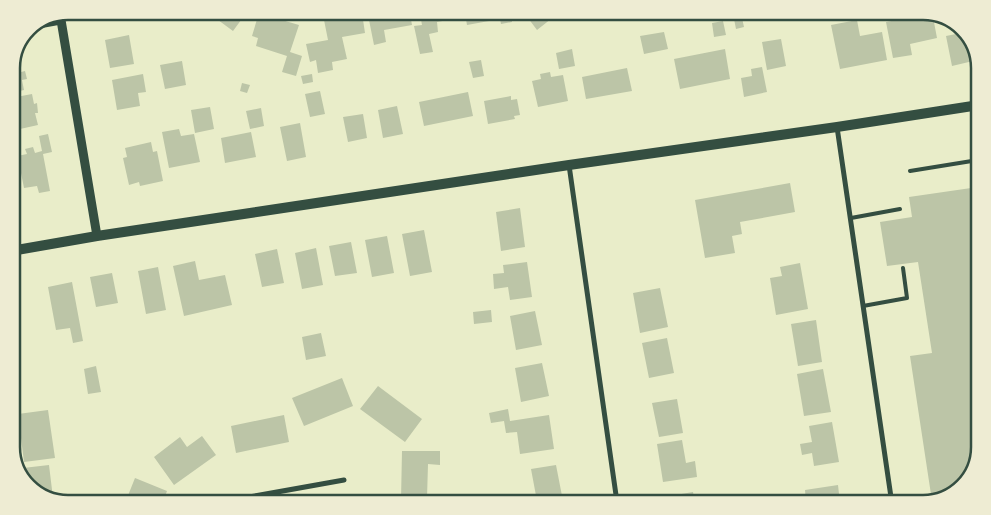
<svg xmlns="http://www.w3.org/2000/svg" width="991" height="515" viewBox="0 0 991 515" font-family="Montserrat,sans-serif">
<style>
.building{fill:#bcc5a7}
.lines{fill:none;stroke-linecap:round;stroke-linejoin:round}
.service{stroke:#344e41;stroke-width:4}
.minor{stroke:#344e41;stroke-width:5}
.tertiary{stroke:#344e41;stroke-width:9}
.secondary{stroke:#344e41;stroke-width:10}
.rim{fill:none;stroke:#344e41;stroke-width:2.5}
</style>
<rect width="100%" height="100%" fill="#e9edc9"/>
<!-- building -->
<path class="building" d="M110 12H138V14L111 19Z
M154 12H176L177 15 156 19Z
M198 12H247L233 31 214 17 211 21Z
M336 13H362L365 33 342 37 347 59 332 62 333 70 318 73 316 60 310 62 306 44 328 40 323 15Z
M377 13 410 14 412 25 384 30 386 42 374 45 369 20 378 18Z
M420 14H459V18L437 22 438 32 429 34 433 52 420 54 414 26 422 25Z
M465 14H511L512 22 501 24 500 19 467 25Z
M525 14 555 15H556L537 30Z
M265 15 299 25 290 52 302 56 296 76 282 72 287 56 256 46 258 38 252 36 258 16 264 18Z
M913 17 914 21 933 17 937 38 910 44 912 55 893 58 886 22Z
M742 18 744 27 736 29 734 19Z
M857 20 860 36 882 32 887 60 840 69 831 25Z
M723 21 726 35 714 37 712 23Z
M664 32 668 49 644 54 640 36Z
M966 32 970 36 974 46H970L973 61 952 66 946 36Z
M129 35 134 64 110 68 105 40Z
M781 39 786 66 767 70 762 42Z
M572 49 575 66 559 69 556 53Z
M725 49 730 79 680 89 674 59Z
M481 60 484 76 473 78 469 62Z
M19 61 21 72 25 71 27 79 22 80 24 90 11 93V64L12 62Z
M182 61 186 85 165 89 160 65Z
M762 67 767 92 744 97 741 78 752 76 751 69Z
M627 68 632 91 586 99 582 77Z
M550 72 551 77 563 75 568 101 538 107 532 81 541 79 540 74Z
M143 74 146 92 138 93 140 106 117 110 112 80Z
M312 74 313 82 303 84 301 76Z
M242 83 250 85 247 93 240 91Z
M320 91 325 114 310 117 305 94Z
M468 92 473 116 424 126 419 102Z
M32 94 34 104 37 103 38 113H35L38 125 11 131V98Z
M511 96V100L517 99 520 115 514 116 515 119 488 124 484 101Z
M397 106 403 134 383 138 378 110Z
M210 107 214 129 195 133 191 110Z
M261 108 264 126 250 129 246 111Z
M363 114 367 138 348 142 343 117Z
M300 123 306 157 287 161 280 127Z
M179 129 181 136 194 134 200 162 169 168 162 132Z
M251 132 256 157 225 163 221 138Z
M48 134 52 152 43 154 50 191 39 193 37 186 24 188 21 173 15 174 12 157 27 154 25 149 33 147 35 153 42 151 39 136Z
M151 142 153 152 157 151 163 181 140 186 139 182 129 185 123 158 127 157 125 148Z
M790 183 795 212 740 222 742 234 732 236 735 253 705 258 695 200Z
M978 187 974 473 952 496 932 501 910 356 932 353 918 262 887 266 880 222 912 217 909 197Z
M520 208 525 247 501 251 496 212Z
M424 230 432 272 410 276 402 234Z
M387 236 394 273 372 277 365 240Z
M351 242 357 273 335 276 329 246Z
M316 248 323 285 302 289 295 253Z
M277 249 284 283 262 287 255 254Z
M195 261 199 280 225 275 232 305 184 316 173 266Z
M527 262 532 297 510 300 508 287 494 289 493 274 504 273 503 265Z
M800 263 808 309 776 315 770 278 782 276 780 267Z
M158 267 166 310 146 314 138 271Z
M112 273 118 303 96 307 90 277Z
M72 282 83 341 73 343 70 328 56 330 48 287Z
M660 288 668 327 640 333 633 293Z
M11 305H12L19 340 11 342Z
M491 310 492 322 474 324 473 312Z
M535 311 542 345 516 350 510 316Z
M816 320 822 362 798 366 791 324Z
M321 333 326 356 306 360 302 337Z
M667 338 674 373 649 378 642 343Z
M542 363 549 396 521 402 515 368Z
M96 366 101 392 88 394 84 369Z
M823 369 831 412 804 416 797 374Z
M342 378 353 406 304 426 292 398Z
M378 386 422 419 405 442 360 409Z
M677 399 683 433 659 437 652 403Z
M508 409 510 421 549 415 554 449 520 454 517 432 506 433 504 421 491 423 489 413Z
M48 410 55 458 24 462 18 414Z
M284 415 289 442 236 453 231 426Z
M832 422 839 462 814 466 812 453 802 455 800 444 812 442 809 426Z
M202 436 216 455 174 485 154 457 180 437 187 447Z
M682 440 686 463 695 461 697 477 663 482 657 444Z
M402 451H440V465L428 464 427 498H443V501L401 500Z
M49 465 53 498H42L25 482 23 468Z
M556 465 563 501H537L531 469Z
M135 478 167 491 164 499 127 498Z
M838 485 840 503H806L805 490Z
M693 492 695 502H665L664 497Z"/>
<g class="lines">
<!-- service -->
<path class="service" d="M910 171 978 160
M851 218 900 209
M863 306 907 298 903 268"/>
<!-- minor -->
<path class="minor" d="M28 28 61 22
M837 127 892 504
M569 165 617 502
M238 499 344 480"/>
<!-- tertiary -->
<path class="tertiary" d="M60 14 97 236"/>
<!-- secondary -->
<path class="secondary" d="M11 251 97 236 569 165 837 127 979 105"/>
</g>
<!-- crop -->
<path d="M0 0H991V515H0ZM68 20H923A48 48 0 0 1 971 68V447A48 48 0 0 1 923 495H68A48 48 0 0 1 20 447V68A48 48 0 0 1 68 20Z" fill="#eeecd3" fill-rule="evenodd"/>
<path class="rim" d="M68 20H923A48 48 0 0 1 971 68V447A48 48 0 0 1 923 495H68A48 48 0 0 1 20 447V68A48 48 0 0 1 68 20Z"/>
</svg>
